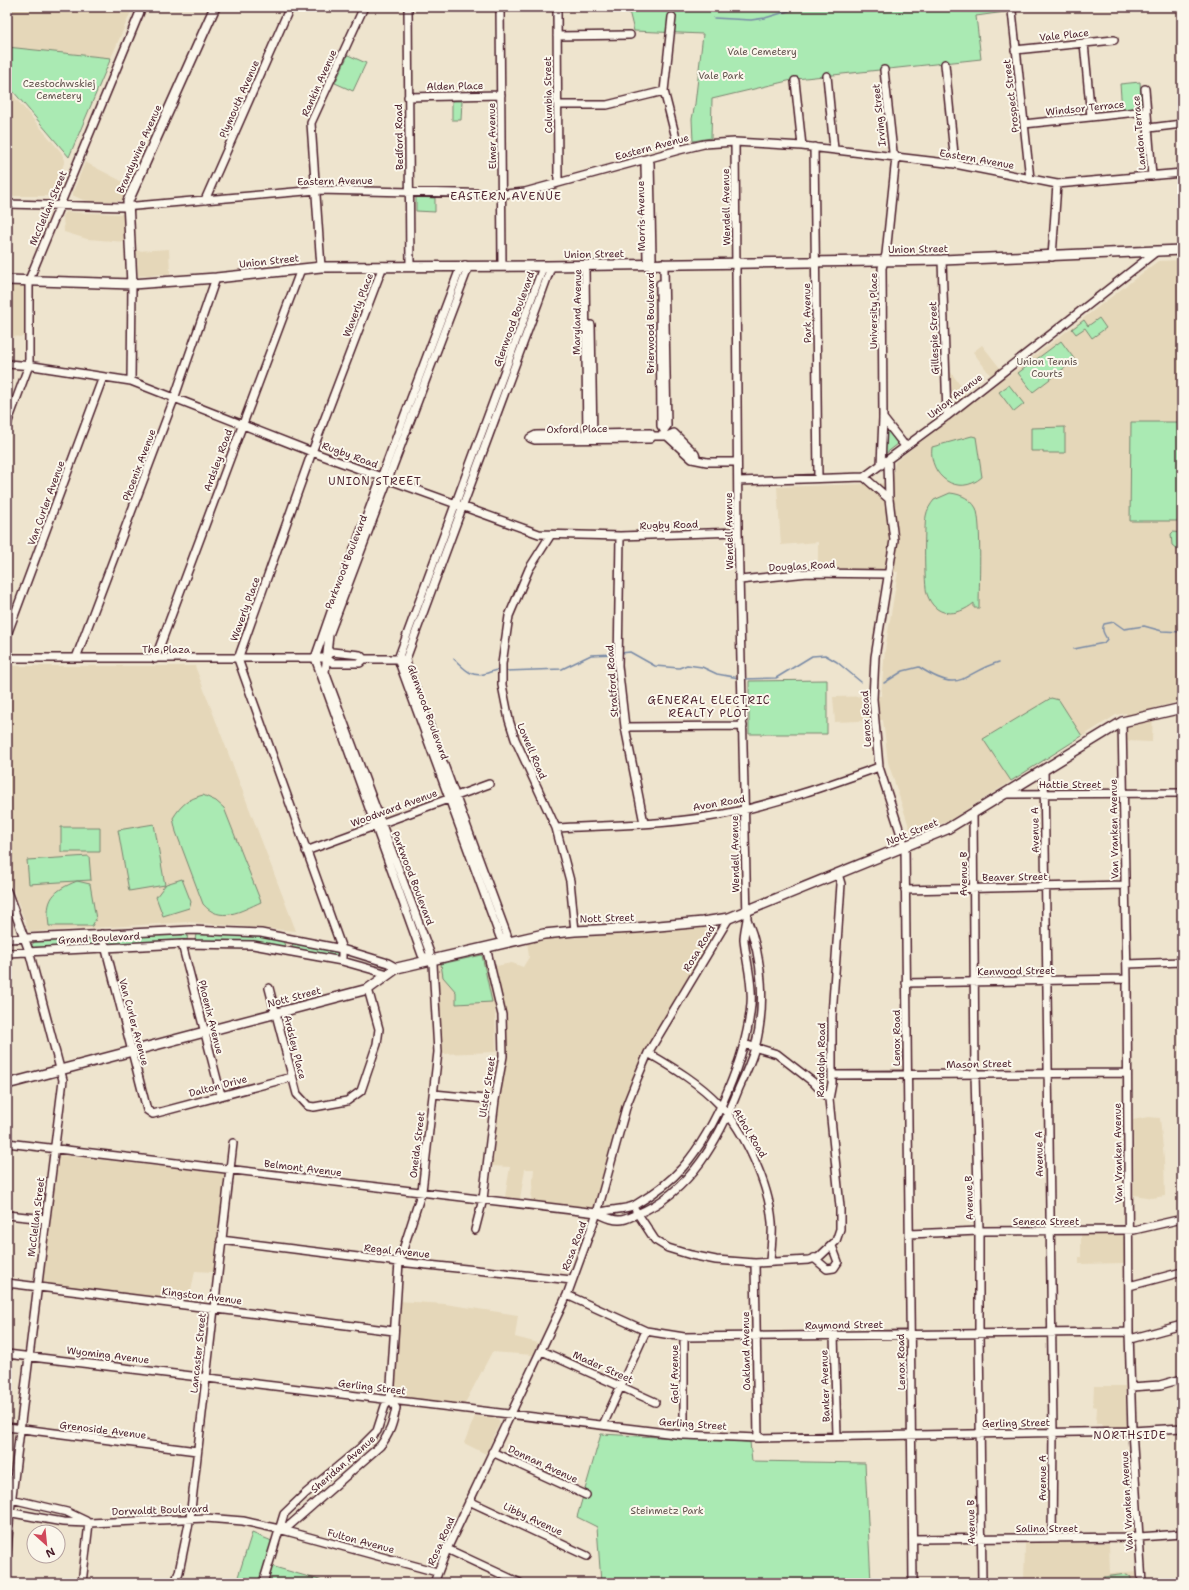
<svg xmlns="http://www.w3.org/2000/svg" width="1189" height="1590" viewBox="0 0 1189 1590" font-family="'Shantell Sans',sans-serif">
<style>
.built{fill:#e5d7b9}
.green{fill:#aaeab3;stroke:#7a846f}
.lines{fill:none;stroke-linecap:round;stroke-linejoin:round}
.stream{stroke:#798aa6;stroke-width:1.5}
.minor-casing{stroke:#4a1f2b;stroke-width:10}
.major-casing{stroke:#4a1f2b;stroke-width:12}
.minor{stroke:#fbf7ec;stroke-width:7}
.major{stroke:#fbf7ec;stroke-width:9}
.labels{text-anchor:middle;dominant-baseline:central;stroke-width:4;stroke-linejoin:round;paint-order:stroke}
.street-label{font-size:10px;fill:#4a1f2b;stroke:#fbf7ec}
.park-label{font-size:10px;fill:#62524d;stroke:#fbf7ec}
.neighbourhood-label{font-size:11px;letter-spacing:1px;fill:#4a1f2b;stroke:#fbf7ec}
</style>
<rect width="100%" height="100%" fill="#eee4ce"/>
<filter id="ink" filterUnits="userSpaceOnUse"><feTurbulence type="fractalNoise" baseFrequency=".025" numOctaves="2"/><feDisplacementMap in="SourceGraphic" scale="8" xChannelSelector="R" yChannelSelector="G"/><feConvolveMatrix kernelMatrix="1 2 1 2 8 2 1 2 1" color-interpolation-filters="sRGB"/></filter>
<g filter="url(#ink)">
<!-- built -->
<path class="built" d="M7 7H133L111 58 7 47Z
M7 88 61 152 65 160 53 196H7Z
M85 162 129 185 122 201H90L83 200 72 195Z
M66 212 124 214 126 242 87 239 64 232 63 215Z
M169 249 170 274 138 276 137 251Z
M1182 260V701L1153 708 1152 742 1127 741 1126 713 1116 715 950 820 912 836 888 762 883 720 835 722 833 697 881 696 885 650 898 572 818 567V542L781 545 777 487 892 483 895 462 954 416 951 406 949 370 973 402 997 384 973 352 982 345 1007 377 1158 261Z
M7 285 25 286 24 337 7 336Z
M7 666H195L296 931 188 922 29 932 7 873Z
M704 928 711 939 645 1052 633 1077 624 1103 594 1211 531 1201 534 1169H525L520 1199 505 1197 510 1167 491 1166 507 1050 505 1015 496 966 512 963 523 967 529 957 527 941Z
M485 952 495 1005 496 1052 442 1054 438 963Z
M1148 1117 1160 1118 1164 1159 1165 1196 1152 1198 1134 1195 1133 1120Z
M59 1155 226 1174 213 1272 195 1271 189 1301 46 1285 43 1281Z
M1124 1233 1125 1263 1079 1264V1257H1081V1234Z
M399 1301 445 1304 518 1315 515 1337 538 1343 533 1355 492 1352 464 1405 395 1397 393 1395Z
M1094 1386H1125L1127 1427 1102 1428V1424H1096L1097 1407 1093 1406Z
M475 1416 498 1419 500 1422 486 1454 464 1443Z
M1025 1543H1109L1110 1573 1138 1571V1583H1024Z"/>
<!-- green -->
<path class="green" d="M628 7H1041L976 16 981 59 796 79 712 99 711 138 693 141 692 119 695 104 703 34 634 31Z
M7 47 111 58 69 157 7 84Z
M348 55 366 63 353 91 335 83Z
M1140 82 1142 108 1122 110 1120 84Z
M452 101H462L461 120H452Z
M416 197 435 198V212L416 211Z
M1099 318 1106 328 1092 338 1085 328 1076 334 1072 329 1084 320 1088 326Z
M1061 341 1075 360 1033 392 1018 373Z
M1009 385 1024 404 1014 412 999 392Z
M1131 422H1182V521H1130Z
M885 426 898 444 885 454Z
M1065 427V453H1043V451H1031V428Z
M972 436 976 437 982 477C958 498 928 476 932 447Z
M950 493C961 494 971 499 976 508 982 522 979 590 979 608H974V603C957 617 935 618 927 594 924 585 924 527 926 516 927 510 930 505 934 500Z
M1173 532 1182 533V550H1178L1172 545 1171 534Z
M827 680V734H749V681Z
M1051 698 1059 700 1082 736 1011 781 983 739Z
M203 795 216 801 224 808 261 902C241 911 220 924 203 904L176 832 173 818C181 805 188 799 203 795Z
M154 824 165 885 129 891 118 830Z
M61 827H100V852H61Z
M89 856 91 880 29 884 27 860Z
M182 879 191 902 189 908 163 916 156 897 166 884Z
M77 881 90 884 96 919 92 926H49C45 898 53 891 77 881Z
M186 933 188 934 187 940 178 941 107 945 106 940 109 937Z
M199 933 266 936 283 940 285 946 281 948 198 941 195 940 196 934Z
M94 938H97L99 943 80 947 35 949 31 946 35 941Z
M293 942 338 952 335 957 294 949 292 947Z
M482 955 492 1002 456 1004V992L443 977 441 964Z
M601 1434 750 1442 752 1461 865 1463 871 1582 909 1581V1583H601L597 1527 577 1517Z
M252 1533 272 1541 261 1583H236Z
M271 1566 330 1583H267Z
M1127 1574 1131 1577V1583H1104V1577Z"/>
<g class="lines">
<!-- stream -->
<path class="stream" d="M832 7H857
M714 18 751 20 765 18 802 7
M1074 649 1104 643 1107 639C1104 634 1101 630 1104 624L1114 622 1124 629 1144 626 1162 631 1182 632
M621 653 630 652 655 666 679 668 687 665 702 667 717 674 739 678
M454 659C463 667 471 678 484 674 490 673 492 670 499 670
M506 671 562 669 591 655 615 654
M744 679 776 678 812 656 825 655 837 662 861 682
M884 683 903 671 919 667C963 696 961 673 999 662"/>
<defs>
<path id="minor" d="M408 7 410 266
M500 7 502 265
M557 7 558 183
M1012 11 1030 179
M672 17 664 91 679 150
M557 36 630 35
M1084 43 1091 117
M1015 50 1114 40
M945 64 955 164
M827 76 834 149
M795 81 802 146
M1145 89 1152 176
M408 97 501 95
M558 105H607L664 91
M1024 124 1147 111
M1149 128 1182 124
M814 147 818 477
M647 159 650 163 652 258 649 264
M647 159 645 165 647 258 649 264
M205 200 290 7
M7 204 124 207 317 190 506 194 525 192 679 150 704 144 735 142 802 146 955 164 1057 184 1182 173
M1052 257 1057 184
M942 260 947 416
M662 263 664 269 667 426 664 430V436
M547 266 550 270 538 303 406 659 407 665 507 935 506 942 500 937 398 659 542 270Z
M321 267 311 123 364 7
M660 284 661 426 664 430
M591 325 593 439
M7 364 33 366 131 381 312 452 539 534 620 536 738 532
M131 381 132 284
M883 418 905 446
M7 424 29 365V280L142 7
M667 436 692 459 707 462H737
M530 438 535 440 650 439 653 436H667L674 433 695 454 697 460
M530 438 536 435 650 433 653 436
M587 439 585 269 587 265
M888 460 889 499 894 540 875 657 873 699 879 767 905 847 913 1583
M881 465 883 418 882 268 886 254 896 157 893 152 884 70
M864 477 889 499
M738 481 864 477 947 416 1157 251
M550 536 529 569 509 616 502 664V685L509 720 515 739 556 828 570 881 575 931
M620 536 618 666 625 727 644 823
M740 580 808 573 889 574
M7 635 103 377
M7 658H326L333 663H360L364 659
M76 658 174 399 216 278
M326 658 332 652 360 655 364 659H402
M155 659 301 269
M1122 722 1127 979 1129 1332 1132 1431 1142 1583
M625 727 743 726
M1044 770 1053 1432 1052 1538
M1006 794 1182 793
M973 813 975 1074 979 1231V1334L982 1583
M556 828C614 825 676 825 734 812 784 801 831 784 879 767
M306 851 489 784
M905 890 1125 885
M7 891 29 951 63 1080 10 1512 7 1552
M102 934 147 1110 153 1114 292 1077
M7 939 191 930 261 933 342 949 388 963 397 968
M182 944 221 1095
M7 953 182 944 253 945 342 961 388 974
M342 961V949L238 659 312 452 383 266
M1127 964 1182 962
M906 983 1127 979
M269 988 297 1094 308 1106 314 1107 347 1101 361 1091 377 1044 379 1029 368 989
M744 1044 777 1054 813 1082 829 1099
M648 1053C674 1068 699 1083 719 1104 745 1131 769 1185 772 1222 773 1235 771 1248 770 1261
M832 1075 1127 1073
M434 1094 495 1100
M7 1143 597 1213C604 1216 612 1221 620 1220 626 1220 632 1216 637 1214 691 1192 719 1139 739 1088 745 1075 751 1061 755 1048 766 1006 763 959 747 919
M636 1211 655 1240 668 1248 691 1255 716 1260 755 1263 809 1260 819 1257 836 1241 840 1229V1207L829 1099 832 1083V1016L841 884 838 874
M597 1213C608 1209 626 1210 635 1205 652 1195 670 1182 683 1167 716 1129 747 1055 751 1004 753 982 746 961 744 940 744 933 746 926 747 919L738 532 735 142
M7 1215 46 1219
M475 1230 483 1199 495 1100 503 1056 502 1015 486 947
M909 1234 979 1231 1134 1230 1182 1219
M221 1240 399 1262 572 1280
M814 1258 827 1269 834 1268 838 1262 832 1246
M755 1263 758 1438
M7 1283 394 1331
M1129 1286 1182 1272
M567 1295 646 1331 684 1337 1129 1332
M834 1335 837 1436
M684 1337V1435
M1130 1339 1182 1325
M542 1351 655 1402
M7 1354 684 1435 758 1438 1132 1431 1182 1428
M1131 1387 1160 1385 1182 1379
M603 1425 646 1331
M7 1427 197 1451
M492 1452 586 1495
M7 1498 67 1512 86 1521
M469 1501 587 1556
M7 1512 63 1522 89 1523 206 1518 243 1521 279 1529 437 1572
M279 1529 290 1525 380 1446C390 1434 393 1423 396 1408L390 1400
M913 1539 1139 1537 1182 1534
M447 1549 520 1583
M82 1583 89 1523
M175 1583 179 1572 190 1518 233 1143
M263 1583 284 1514 306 1493 360 1448 377 1431 385 1406 390 1400 399 1262 422 1191 438 1052 433 964 422 955 315 658 338 592 459 271 465 265 467 271 329 635 325 672 430 953 428 960
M434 1583 447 1549 567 1295 597 1213 627 1104 637 1079 648 1053 729 918"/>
<path id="major" d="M7 280 132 284 216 278 321 267 547 266 942 260 1182 250
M132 284 128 201 215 7
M7 1084 368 989 397 968 544 934 575 931 636 928 703 922 729 918 947 829 1122 722 1182 708"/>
</defs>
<!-- minor casing -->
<use href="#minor" class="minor-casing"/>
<!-- major casing -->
<use href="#major" class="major-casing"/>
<!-- minor -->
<use href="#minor" class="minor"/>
<!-- major -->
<use href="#major" class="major"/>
</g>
</g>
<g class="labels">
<!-- street labels -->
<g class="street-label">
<text transform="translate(1064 35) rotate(-6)">Vale Place</text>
<text transform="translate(319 83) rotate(-66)">Rankin Avenue</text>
<text transform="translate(455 86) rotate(-1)">Alden Place</text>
<text transform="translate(548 95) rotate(-91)">Columbia Street</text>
<text transform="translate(1011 96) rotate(-97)">Prospect Street</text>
<text transform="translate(239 99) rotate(-66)">Plymouth Avenue</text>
<text transform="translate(1085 108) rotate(-6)">Windsor Terrace</text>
<text transform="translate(879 115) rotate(-96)">Irving Street</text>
<text transform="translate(1139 133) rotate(-95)">Landon Terrace</text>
<text transform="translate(492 136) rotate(-91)">Elmer Avenue</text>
<text transform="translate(399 137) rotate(-91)">Bedford Road</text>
<text transform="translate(652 147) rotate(-15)">Eastern Avenue</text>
<text transform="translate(139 149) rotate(-66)">Brandywine Avenue</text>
<text transform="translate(977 159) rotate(10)">Eastern Avenue</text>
<text transform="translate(335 181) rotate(-1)">Eastern Avenue</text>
<text transform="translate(726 207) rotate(-91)">Wendell Avenue</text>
<text transform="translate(48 208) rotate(-67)">McClellan Street</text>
<text transform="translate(641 216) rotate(-91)">Morris Avenue</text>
<text transform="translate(918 249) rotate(-1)">Union Street</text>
<text transform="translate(594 254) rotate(-1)">Union Street</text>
<text transform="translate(269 261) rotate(-6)">Union Street</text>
<text transform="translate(358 305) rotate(-69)">Waverly Place</text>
<text transform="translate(873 311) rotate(-90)">University Place</text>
<text transform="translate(577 312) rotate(-89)">Maryland Avenue</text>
<text transform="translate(807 313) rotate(-91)">Park Avenue</text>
<text transform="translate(514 319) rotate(-70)">Glenwood Boulevard</text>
<text transform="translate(650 323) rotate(-90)">Brierwood Boulevard</text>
<text transform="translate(934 338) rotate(-92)">Gillespie Street</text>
<text transform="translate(955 396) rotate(-38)">Union Avenue</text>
<text transform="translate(577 429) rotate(-1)">Oxford Place</text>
<text transform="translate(350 455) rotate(20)">Rugby Road</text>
<text transform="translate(218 460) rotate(-70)">Ardsley Road</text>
<text transform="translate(139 465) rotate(-69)">Phoenix Avenue</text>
<text transform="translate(46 503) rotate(-70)">Van Curler Avenue</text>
<text transform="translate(669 525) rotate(-2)">Rugby Road</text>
<text transform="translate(729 531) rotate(-91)">Wendell Avenue</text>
<text transform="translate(346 562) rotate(-69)">Parkwood Boulevard</text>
<text transform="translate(802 566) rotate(-3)">Douglas Road</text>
<text transform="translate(245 609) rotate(-70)">Waverly Place</text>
<text x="166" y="649">The Plaza</text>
<text transform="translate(612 681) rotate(-94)">Stratford Road</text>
<text transform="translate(428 712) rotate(70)">Glenwood Boulevard</text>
<text transform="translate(866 719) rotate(-93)">Lenox Road</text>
<text transform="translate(532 751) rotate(67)">Lowell Road</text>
<text x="1070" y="784">Hattie Street</text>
<text transform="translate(719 803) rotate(-10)">Avon Road</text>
<text transform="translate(394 808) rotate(-20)">Woodward Avenue</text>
<text transform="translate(1114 829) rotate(-91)">Van Vranken Avenue</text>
<text transform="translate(1035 830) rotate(-91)">Avenue A</text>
<text transform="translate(912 832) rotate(-22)">Nott Street</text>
<text transform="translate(735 854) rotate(-91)">Wendell Avenue</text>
<text transform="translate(963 874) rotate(-90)">Avenue B</text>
<text transform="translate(1015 877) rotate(-1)">Beaver Street</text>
<text transform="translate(413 878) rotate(69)">Parkwood Boulevard</text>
<text transform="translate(607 918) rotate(-2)">Nott Street</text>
<text transform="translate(99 938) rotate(-3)">Grand Boulevard</text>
<text transform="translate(699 948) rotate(-59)">Rosa Road</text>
<text transform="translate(1016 971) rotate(-1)">Kenwood Street</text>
<text transform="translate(294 997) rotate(-15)">Nott Street</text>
<text transform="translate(211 1017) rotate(76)">Phoenix Avenue</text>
<text transform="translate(134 1022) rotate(75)">Van Curler Avenue</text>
<text transform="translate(896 1038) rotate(-90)">Lenox Road</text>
<text transform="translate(295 1047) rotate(76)">Ardsley Place</text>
<text transform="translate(821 1060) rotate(-89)">Randolph Road</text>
<text transform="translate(979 1064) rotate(-1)">Mason Street</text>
<text transform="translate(218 1086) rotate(-15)">Dalton Drive</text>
<text transform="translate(487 1087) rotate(-81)">Ulster Street</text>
<text transform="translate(750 1133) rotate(59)">Athol Road</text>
<text transform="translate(417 1145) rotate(-83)">Oneida Street</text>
<text transform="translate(1118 1153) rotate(-91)">Van Vranken Avenue</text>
<text transform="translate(1039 1154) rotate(-91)">Avenue A</text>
<text transform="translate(303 1168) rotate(7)">Belmont Avenue</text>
<text transform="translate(969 1198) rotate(-92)">Avenue B</text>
<text transform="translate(36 1217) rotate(-83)">McClellan Street</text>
<text x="1046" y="1221">Seneca Street</text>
<text transform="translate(574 1246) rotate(-69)">Rosa Road</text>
<text transform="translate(397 1251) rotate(6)">Regal Avenue</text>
<text transform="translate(202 1296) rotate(7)">Kingston Avenue</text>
<text transform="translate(844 1325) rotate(-1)">Raymond Street</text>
<text transform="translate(746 1351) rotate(-91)">Oakland Avenue</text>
<text transform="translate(198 1353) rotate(-84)">Lancaster Street</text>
<text transform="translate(108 1355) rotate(7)">Wyoming Avenue</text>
<text transform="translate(901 1362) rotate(-91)">Lenox Road</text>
<text transform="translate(603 1367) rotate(24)">Mader Street</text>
<text transform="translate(674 1374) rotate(-90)">Golf Avenue</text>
<text transform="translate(825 1386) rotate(-92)">Banker Avenue</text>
<text transform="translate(372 1387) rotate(7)">Gerling Street</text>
<text transform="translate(1016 1423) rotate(-1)">Gerling Street</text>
<text transform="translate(693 1424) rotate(4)">Gerling Street</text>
<text transform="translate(103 1430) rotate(7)">Grenoside Avenue</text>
<text transform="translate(343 1464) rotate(-41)">Sheridan Avenue</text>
<text transform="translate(543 1464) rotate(25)">Donnan Avenue</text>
<text transform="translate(1042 1478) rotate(-90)">Avenue A</text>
<text transform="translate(1127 1501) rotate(-93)">Van Vranken Avenue</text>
<text transform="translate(160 1510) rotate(-2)">Dorwaldt Boulevard</text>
<text transform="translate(533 1519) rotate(25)">Libby Avenue</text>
<text transform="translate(971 1522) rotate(-91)">Avenue B</text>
<text x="1047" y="1528">Salina Street</text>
<text transform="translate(361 1541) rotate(15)">Fulton Avenue</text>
<text transform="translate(441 1541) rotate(-66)">Rosa Road</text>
</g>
<!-- park labels -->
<g class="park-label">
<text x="762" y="51">Vale Cemetery</text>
<text x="721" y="75">Vale Park</text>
<text x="59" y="83">Czestochwskiej<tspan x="59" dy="12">Cemetery</tspan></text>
<text x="1047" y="361">Union Tennis<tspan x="1047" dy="12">Courts</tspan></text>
<text x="667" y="1510">Steinmetz Park</text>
</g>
<!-- neighbourhood labels -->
<g class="neighbourhood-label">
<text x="506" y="196">EASTERN AVENUE</text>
<text x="375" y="481">UNION STREET</text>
<text x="709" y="700">GENERAL ELECTRIC<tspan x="709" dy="13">REALTY PLOT</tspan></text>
<text x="1130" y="1435">NORTHSIDE</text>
</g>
</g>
<!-- margin -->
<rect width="1189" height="1590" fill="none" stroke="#fbf7ec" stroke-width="24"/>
<rect x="12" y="12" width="1165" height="1566" fill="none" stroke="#4a1f2b" stroke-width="1.5" filter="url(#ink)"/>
<!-- north arrow -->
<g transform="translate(46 1544) rotate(153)"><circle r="19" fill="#fbf7ec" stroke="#b4a19f"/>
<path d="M0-3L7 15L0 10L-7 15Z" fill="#d1495b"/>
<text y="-6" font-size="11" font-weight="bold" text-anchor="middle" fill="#4a1f2b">N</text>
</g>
</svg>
